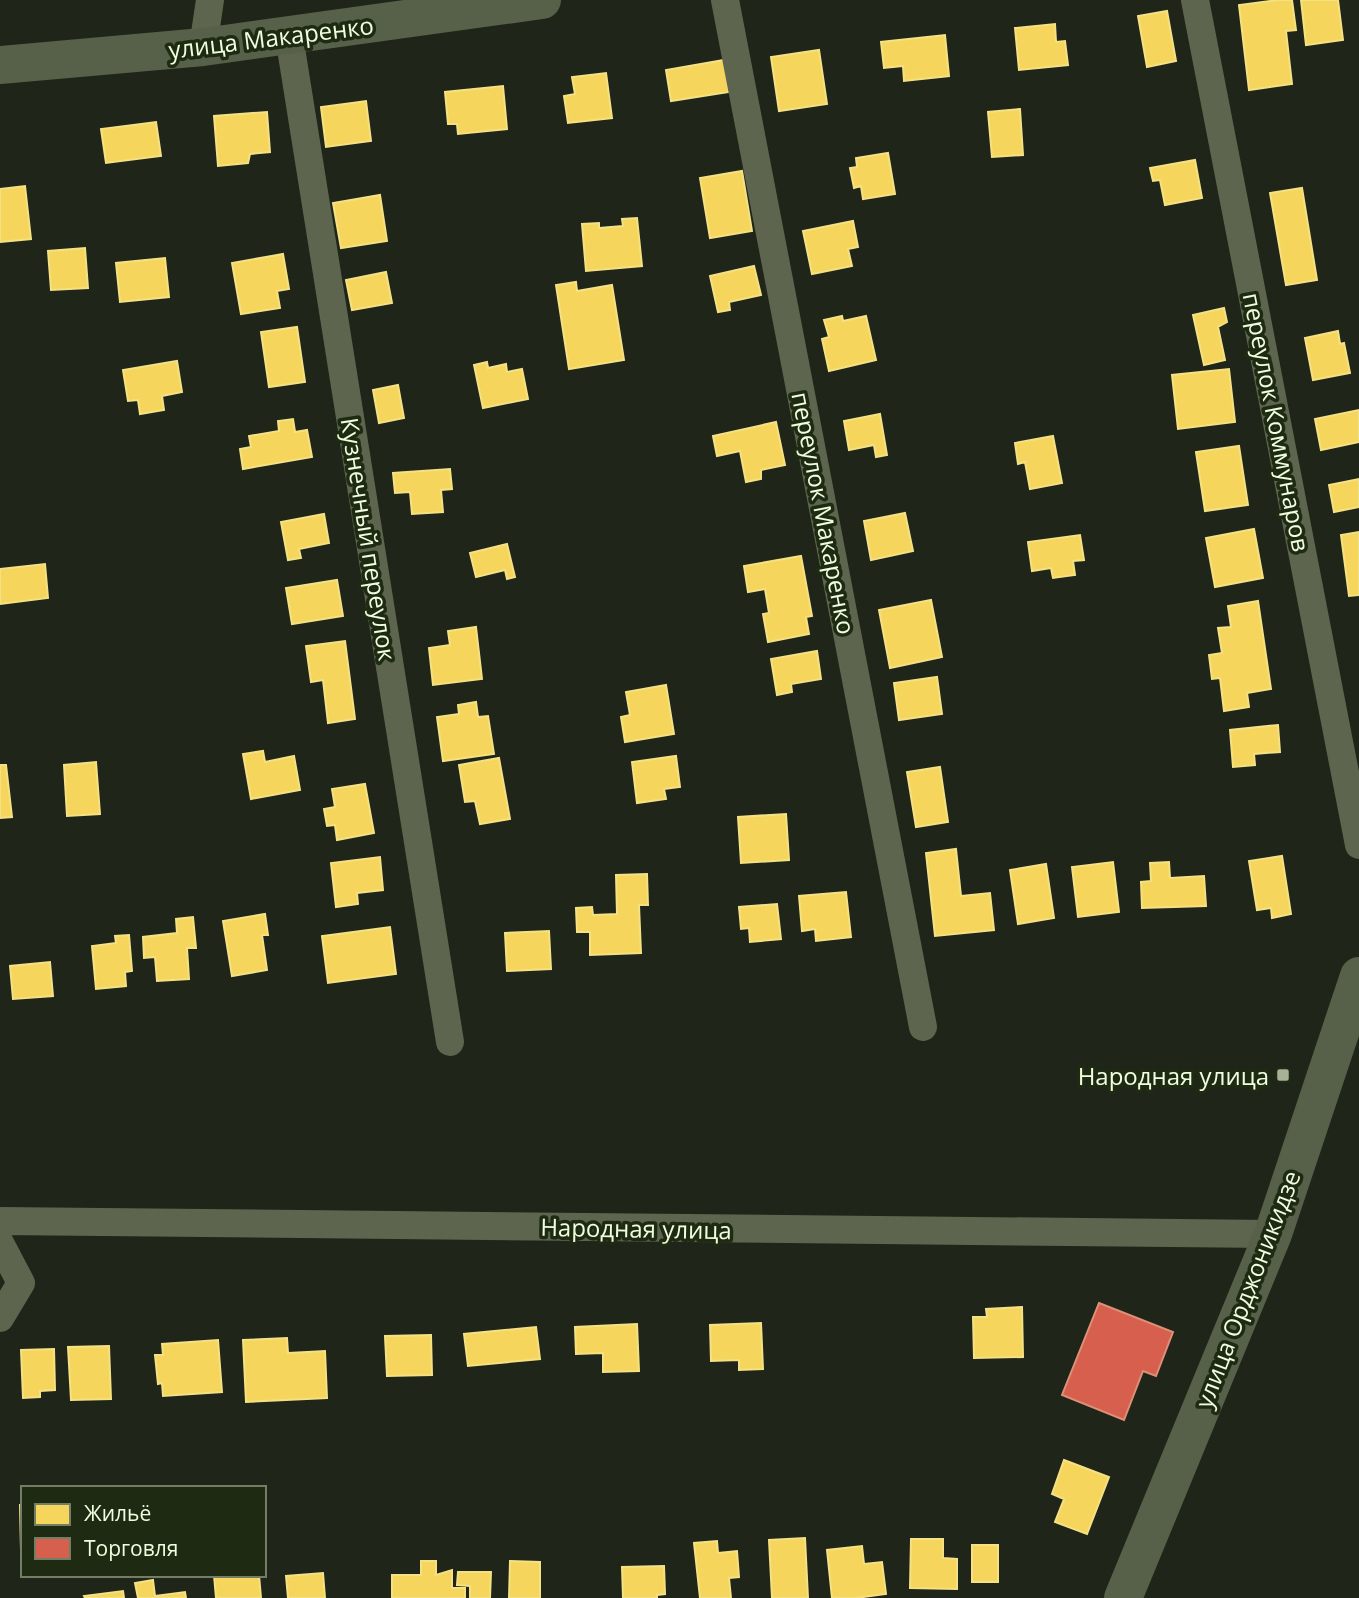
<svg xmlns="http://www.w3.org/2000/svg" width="1359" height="1598" viewBox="0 0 1359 1598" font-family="'Open Sans',sans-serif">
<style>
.homes{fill:#f6d55c;stroke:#f4e183;stroke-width:2}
.shops{fill:#d6604d;stroke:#de8f78;stroke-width:2}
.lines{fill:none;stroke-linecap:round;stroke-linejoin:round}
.minor{stroke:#5d654e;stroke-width:28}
.secondary{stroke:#576049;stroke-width:38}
.poi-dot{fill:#a7b199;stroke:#1f2a13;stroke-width:2.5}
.labels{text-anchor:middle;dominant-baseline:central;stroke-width:7;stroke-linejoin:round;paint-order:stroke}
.street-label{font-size:24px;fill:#f0fdde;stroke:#1f2a13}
.poi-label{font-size:24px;fill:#f0fdde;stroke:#1f2a13;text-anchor:end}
</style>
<rect width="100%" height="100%" fill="#1f2518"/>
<!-- homes -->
<path class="homes" d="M1278 0H1292L1296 30 1286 31 1292 84 1249 90 1239 5Z
M1301 0H1338L1343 40 1306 45Z
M1167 11 1176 61 1147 67 1138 16Z
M1055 24 1056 42 1065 41 1068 65 1019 70 1015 28Z
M945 35 949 76 904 81 903 66 884 68 881 42Z
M819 50 827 104 779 111 771 57Z
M724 60 729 92 671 101 666 70Z
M606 73 612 118 568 123 564 96 575 94 572 77Z
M503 86 507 129 458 134 457 124H448L445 92Z
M366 101 371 141 326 147 321 107Z
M1020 109 1023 155 992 157 988 112Z
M267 112 270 152 250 154 248 163 218 166 214 116Z
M156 122 161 156 106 163 101 129Z
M888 153 895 194 863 199 861 186 854 188 850 168 857 167 856 158Z
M1195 160 1202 198 1165 205 1160 180 1153 181 1150 168Z
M742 171 752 231 710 238 700 178Z
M25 186 31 239 0 242V189Z
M1302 188 1317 280 1286 285 1270 193Z
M380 195 387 241 341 248 333 203Z
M637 218 642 266 586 271 582 224 599 223V228L623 226 622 219Z
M853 221 858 247 848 249 852 266 812 274 803 231Z
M85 248 88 288 51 290 48 251Z
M283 254 289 289 277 291 280 308 241 314 232 263Z
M165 258 169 297 120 302 116 263Z
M754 266 761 295 729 302 730 310 718 312 710 276Z
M386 272 392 303 352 310 346 280Z
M576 282 577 291 612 285 624 360 569 369 556 285Z
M1224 308 1227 322 1218 327 1225 360 1204 365 1193 315Z
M842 316 843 321 866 316 876 360 829 371 822 339 829 337 824 320Z
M297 327 305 382 269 387 261 332Z
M1338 331 1340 344 1344 343 1350 373 1313 380 1305 338Z
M177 361 182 392 162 396 164 410 140 414 138 400 128 401 123 370Z
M487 362 488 368 506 364 507 372 522 369 528 399 483 408 474 365Z
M1229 369 1235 422 1178 429 1172 375Z
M398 385 404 418 379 423 373 390Z
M1359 410V442L1321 450 1315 419Z
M880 414 887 455 876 457 874 445 849 450 844 421Z
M293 419 295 432 307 430 312 457 243 469 240 449 251 447 249 436 279 431 278 421Z
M776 422 785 465 761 470V479L746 482 740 451 717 456 713 436Z
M1053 436 1062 483 1030 489 1025 462 1018 464 1015 443Z
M1239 446 1248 505 1205 511 1196 452Z
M450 469 452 489 441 490 443 512 412 514 410 492 395 493 393 473Z
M1359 479V507L1334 512 1329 485Z
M905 513 913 551 871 560 864 521Z
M324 514 329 543 299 549 301 558 288 560 281 522Z
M1254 529 1263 578 1215 587 1206 538Z
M1359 532V595L1349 596 1341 535Z
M1080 535 1084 560 1073 561 1075 575 1053 578 1051 568 1032 571 1028 542Z
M507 544 515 577 507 579 505 570 476 577 470 553Z
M801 556 812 616 806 617 809 634 768 642 763 614 769 613 765 589 748 592 744 566Z
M45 564 48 598 0 604V569Z
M337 580 343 616 292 624 286 588Z
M931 600 942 657 890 668 879 610Z
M1258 601 1271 689 1247 693 1249 707 1224 711 1220 678 1212 679 1209 655 1222 653 1218 628 1231 627 1228 606Z
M476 627 482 679 433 685 429 648 450 645 448 631Z
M345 641 355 719 328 723 323 680 311 682 306 646Z
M817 651 821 679 791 684 792 692 777 695 771 659Z
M937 677 942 714 899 720 894 683Z
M666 685 674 734 625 742 621 717 630 715 626 692Z
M476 702 478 717 488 716 494 754 443 761 437 717 459 714 458 705Z
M1278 725 1280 752 1254 754 1255 765 1233 767 1230 730Z
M263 751 265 762 294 756 300 790 251 799 243 754Z
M676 756 680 787 664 789 666 799 637 803 632 762Z
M499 758 510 819 480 824 475 801 465 802 459 765Z
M96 762 100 814 67 816 64 765Z
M0 765H6L12 817 0 818Z
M940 767 948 822 916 827 907 772Z
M365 784 374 833 337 840 335 825 327 826 324 809 335 807 332 789Z
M786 814 789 860 741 863 738 817Z
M956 849 961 896 990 893 994 930 935 936 926 853Z
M1282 856 1291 914 1272 918 1271 908 1257 910 1249 861Z
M380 857 383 890 357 893 358 904 336 907 331 863Z
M1113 862 1119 912 1078 917 1072 867Z
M1169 862 1170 878 1204 876 1206 906 1142 908 1141 882 1151 881 1150 863Z
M1046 864 1054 918 1018 924 1010 870Z
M647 874 648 905H639L641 953 590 955V932H577L576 908 592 907 593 915 617 914 616 875Z
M846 892 851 937 816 941 815 929 802 931 799 896Z
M777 904 781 939 750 942 749 928 741 929 739 907Z
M265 914 268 935H262L267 970 232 976 223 921Z
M193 917 196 948H187L189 979 157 981 155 957 144 958 143 937 177 933 176 919Z
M390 927 396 974 328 983 322 936Z
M549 931 551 969 507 971 505 933Z
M129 935 132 971 125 972 126 986 96 989 92 946 116 943 115 936Z
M50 962 53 996 13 999 10 966Z
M1022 1307 1023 1357 974 1358 973 1317H987L986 1309Z
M761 1323 763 1369 739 1370V1360L711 1361 710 1325Z
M637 1324 639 1371 603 1372V1353L576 1354 575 1327Z
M536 1327 540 1359 468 1366 464 1334Z
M431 1335 432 1375 387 1376 385 1336Z
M287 1338 288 1353 325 1351 327 1398 246 1402 243 1340Z
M218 1340 222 1392 163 1396 162 1383 158 1384 155 1355H163L162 1344Z
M109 1346 111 1399 71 1400 68 1347Z
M54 1349 55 1390 40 1391V1397L23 1398 21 1350Z
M1064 1460 1109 1477 1087 1534 1055 1522 1064 1499 1052 1494Z
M20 1505H23V1550H21Z
M805 1538 808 1598H772L769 1540Z
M911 1539H943V1558L957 1559V1589L910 1588Z
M717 1541 718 1553 737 1551 739 1577 729 1578 731 1598H700L694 1543Z
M972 1545H998V1582H972Z
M862 1546 864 1564 882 1562 886 1594 856 1598H832L827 1550Z
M421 1561H436V1575L452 1570V1588H465V1598H392V1575H421Z
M510 1561 540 1562V1598H509Z
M664 1566 665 1594 657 1595V1598H623L622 1567Z
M458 1572H491L490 1598H470V1586L457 1585Z
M323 1573 325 1598H288L286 1576Z
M214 1575H259L261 1598H216Z
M153 1580 155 1596 185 1592 186 1598H138L135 1583Z
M123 1591 124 1598H85L84 1596Z"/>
<!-- shops -->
<path class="shops" d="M1099 1303 1173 1332 1156 1376 1143 1371 1124 1420 1062 1395Z"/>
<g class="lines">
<!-- minor -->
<path class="minor" d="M725 0 923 1027
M1195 0 1359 845
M289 36 450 1042
M203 47 210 0
M0 1221 1273 1234
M0 1243 21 1283 0 1318"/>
<!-- secondary -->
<path class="secondary" d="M0 65 203 47 542 0
M1123 1598 1273 1234 1359 976"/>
</g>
<!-- markers -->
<rect class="poi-dot" x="1276" y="1068" width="14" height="14" rx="3.5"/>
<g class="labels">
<!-- street labels -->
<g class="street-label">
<text transform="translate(271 37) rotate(-7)">улица Макаренко</text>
<text transform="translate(1277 422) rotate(79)">переулок Коммунаров</text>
<text transform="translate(824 513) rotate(79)">переулок Макаренко</text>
<text transform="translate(369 539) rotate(81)">Кузнечный переулок</text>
<text transform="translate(636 1228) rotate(1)">Народная улица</text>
<text transform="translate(1247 1289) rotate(-69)">улица Орджоникидзе</text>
</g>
<!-- poi labels -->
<g class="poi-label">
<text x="1269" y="1075">Народная улица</text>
</g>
</g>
<!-- legend -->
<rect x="21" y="1486" width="245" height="91" fill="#1f2a13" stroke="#737e64" stroke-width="2"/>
<rect x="35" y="1504" width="35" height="21" fill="#f6d55c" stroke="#737e64" stroke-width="2"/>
<text x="84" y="1521" font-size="21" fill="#f0fdde">Жильё</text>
<rect x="35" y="1538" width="35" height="21" fill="#d6604d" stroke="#737e64" stroke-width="2"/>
<text x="84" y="1556" font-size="21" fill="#f0fdde">Торговля</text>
</svg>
